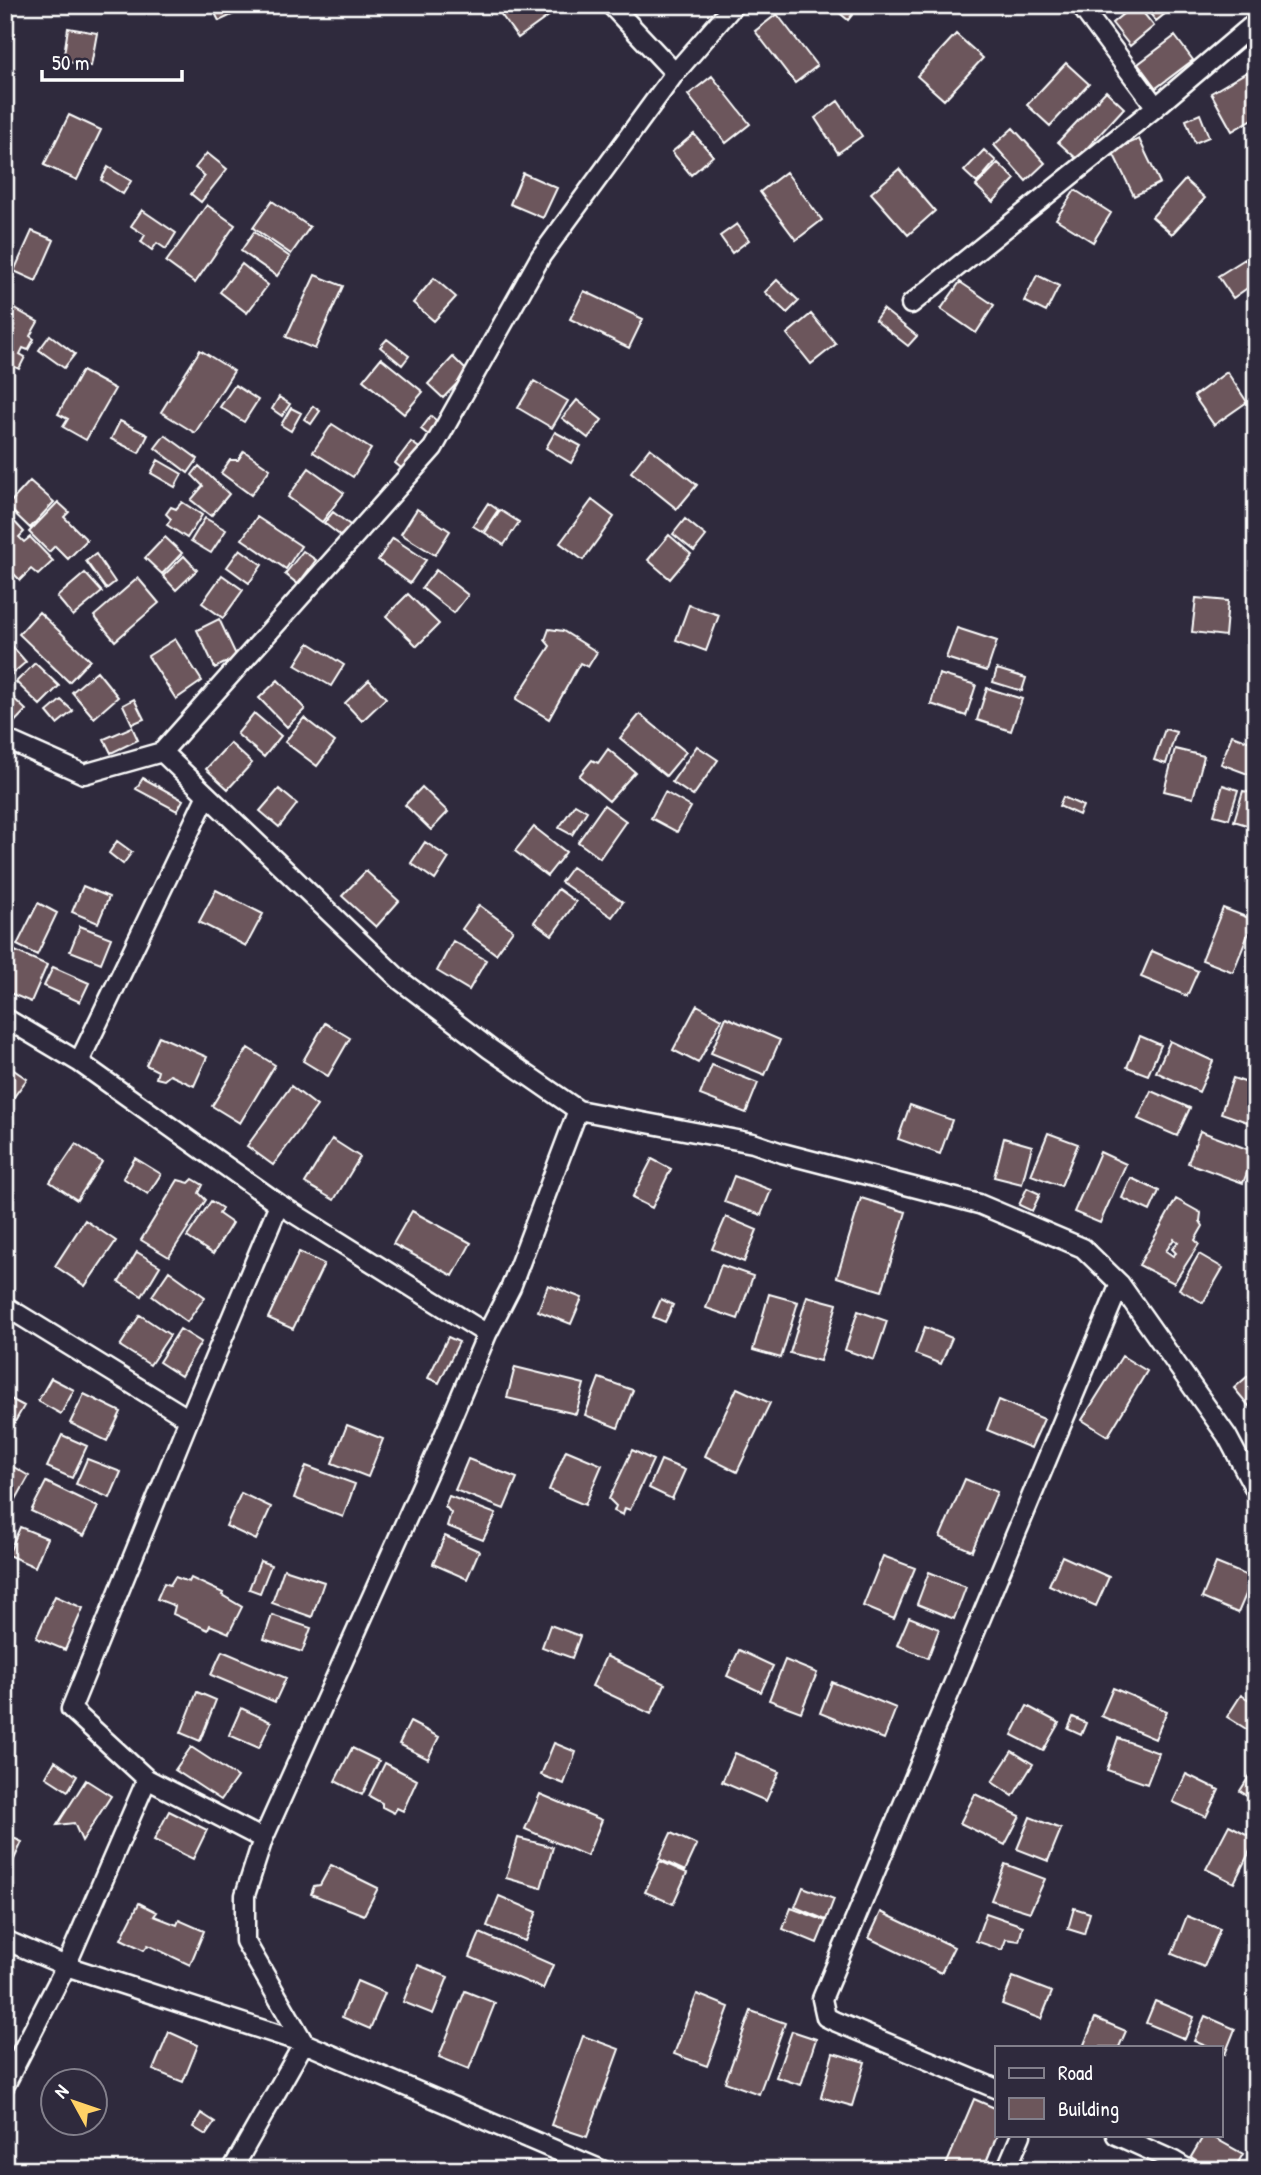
<svg xmlns="http://www.w3.org/2000/svg" width="1261" height="2175" viewBox="0 0 1261 2175" font-family="'Patrick Hand',sans-serif">
<style>
.building{fill:#6c565b;stroke:#fff;stroke-width:2;fill-rule:evenodd}
.lines{fill:none;stroke-linecap:round;stroke-linejoin:round}
.minor-casing{stroke:#fff;stroke-width:23}
.minor{stroke:#2f2a3d;stroke-width:18}
</style>
<rect width="100%" height="100%" fill="#2f2a3d"/>
<filter id="ink" filterUnits="userSpaceOnUse"><feTurbulence type="fractalNoise" baseFrequency=".0143" numOctaves="2"/><feDisplacementMap in="SourceGraphic" scale="14" xChannelSelector="R" yChannelSelector="G"/><feConvolveMatrix kernelMatrix="1 2 1 2 8 2 1 2 1" color-interpolation-filters="sRGB"/></filter>
<g filter="url(#ink)">
<!-- building -->
<path class="building" d="M211 5H229L234 14 219 21Z
M510 5H543L550 15 518 38 500 13Z
M830 5H860L848 20Z
M1134 5H1137L1154 26 1130 46 1112 23Z
M1143 5H1176L1156 21Z
M777 14 817 66 795 83 755 31Z
M68 28 97 33 91 66 63 61Z
M956 34 983 58 944 100 917 76Z
M1175 36 1193 60 1156 88 1138 64Z
M1066 63 1089 84 1050 126 1027 105Z
M1247 72 1256 88V117L1232 131 1211 93Z
M712 76 750 124 726 143 688 95Z
M1106 91 1124 108 1077 159 1058 142Z
M838 101 862 136 838 153 815 118Z
M1200 114 1209 137 1195 143 1186 120Z
M69 115 101 130 77 180 44 165Z
M1013 128 1045 163 1026 181 994 145Z
M694 134 713 156 691 175 672 152Z
M1139 139 1160 183 1134 196 1112 151Z
M984 150 996 161 977 183 964 171Z
M207 153 227 169 201 202 191 194 205 176 195 168Z
M998 163 1015 179 993 202 976 186Z
M108 167 131 181 123 194 101 180Z
M899 169 935 211 908 235 871 193Z
M786 172 822 220 796 240 760 192Z
M523 173 557 188 543 218 510 204Z
M1185 180 1205 198 1172 234 1152 217Z
M1075 190 1111 213 1093 242 1056 219Z
M272 201 310 227 291 254 253 228Z
M207 205 235 225 195 283 166 262Z
M142 210 176 233 166 249 157 243 152 250 141 242 145 235 131 226Z
M737 224 749 240 732 253 720 236Z
M32 231 54 240 36 281 14 271Z
M254 232 290 257 277 276 241 251Z
M1245 259 1256 275V282L1233 298 1218 276Z
M242 264 268 285 247 313 220 292Z
M315 275 343 286 315 349 286 337Z
M1037 275 1059 286 1046 312 1024 301Z
M434 278 456 297 434 321 413 303Z
M777 280 799 301 787 313 765 292Z
M960 282 994 305 976 333 941 309Z
M584 291 643 319 629 348 570 319Z
M8 305 38 322 30 336 34 339 28 350 23 348 20 354 25 357 19 369 7 363 5 366V310Z
M883 309 917 336 908 346 875 320Z
M811 314 836 344 811 364 787 334Z
M50 335 75 354 64 368 39 350Z
M387 339 409 356 402 365 380 347Z
M200 350 234 371 195 433 161 412Z
M453 357 468 372 443 398 428 384Z
M381 358 423 392 404 414 363 380Z
M82 371 115 389 86 440 63 427 68 419 58 414Z
M1227 372 1247 402 1214 425 1194 396Z
M534 381 568 401 552 428 518 408Z
M235 385 258 400 244 422 220 407Z
M279 397 290 404 282 416 272 409Z
M577 400 602 420 588 438 562 418Z
M313 406 320 411 311 424 304 419Z
M291 408 301 413 291 431 281 425Z
M431 416 443 426 432 438 421 429Z
M120 421 148 435 139 453 111 439Z
M332 424 371 449 353 477 313 452Z
M555 432 581 446 571 463 546 448Z
M165 435 198 459 188 473 155 448Z
M411 442 422 450 405 471 395 463Z
M650 448 697 485 677 509 631 472Z
M244 451 270 469 251 495 221 473 230 460H238Z
M158 460 182 474 175 487 151 473Z
M199 466 229 494 211 516 191 500 203 486 192 475Z
M309 468 344 493 322 522 288 497Z
M30 481 54 502 30 528 7 506Z
M592 500 614 517 583 560 560 543Z
M58 502 69 512 64 517 87 540 68 559 55 546 49 552 29 532Z
M182 502 202 515 187 538 167 525 171 519 166 514 171 507 176 509Z
M488 503 498 510 483 532 473 526Z
M417 509 450 531 435 555 401 534Z
M500 510 519 522 504 545 485 533Z
M333 512 354 528 345 539 324 523Z
M10 517 24 532 19 537 24 542 30 537 53 561 38 575 31 569 20 580 5 565V558L10 554 5 549V521Z
M257 517 301 546 286 569 242 539Z
M205 518 226 530 211 553 191 541Z
M685 519 706 536 694 551 673 534Z
M669 535 691 554 670 579 648 560Z
M165 537 182 553 162 574 145 558Z
M393 538 426 560 410 583 378 560Z
M240 549 262 565 249 583 227 567Z
M303 551 316 560 298 584 285 574Z
M96 554 115 582 106 589 86 561Z
M184 556 197 570 176 590 163 576Z
M436 570 468 595 454 613 422 588Z
M85 573 102 592 73 616 57 597Z
M222 575 243 590 223 618 202 603Z
M138 578 159 603 115 641 94 616Z
M408 594 439 624 417 646 386 616Z
M1196 598 1228 601 1225 636 1192 632Z
M689 605 719 615 706 651 676 640Z
M39 612 90 660 69 682 19 634Z
M219 619 237 657 215 668 197 630Z
M957 628 997 641 987 671 946 658Z
M549 629 563 631 597 652 588 667 580 663 549 719 516 699 550 646 545 640Z
M6 639 26 662 5 680V640Z
M175 639 202 681 176 699 148 656Z
M309 643 344 665 331 686 295 665Z
M35 663 59 686 40 705 16 682Z
M997 669 1026 678 1022 691 993 682Z
M97 671 118 697 94 718 72 692Z
M939 674 976 685 966 716 931 704Z
M278 680 305 709 287 727 259 698Z
M369 680 386 698 362 721 345 703Z
M987 688 1022 699 1011 731 977 720Z
M5 690 26 710 5 732Z
M134 699 144 719 132 724 123 705Z
M61 700 73 711 57 724 47 712Z
M254 713 281 736 264 757 237 734Z
M640 714 686 752 666 776 620 738Z
M304 718 335 742 317 766 285 742Z
M132 727 138 740 111 753 104 739Z
M1165 729 1176 732 1166 764 1154 760Z
M1232 735 1256 744V777L1221 764Z
M230 743 252 763 228 789 206 769Z
M697 746 718 760 693 796 672 782Z
M608 749 635 772 609 801 579 776 592 760 598 763Z
M1175 749 1204 756 1193 798 1164 791Z
M143 778 183 800 177 811 136 789Z
M1223 785 1238 790 1229 819 1214 815Z
M422 787 448 812 431 830 405 805Z
M279 789 297 804 279 827 260 811Z
M1243 791 1256 794V807L1250 826 1234 821Z
M665 792 691 807 677 832 651 818Z
M1063 797 1083 806 1079 815 1059 806Z
M575 804 587 811 572 835 559 828Z
M604 805 626 821 600 858 578 842Z
M534 827 566 852 547 876 515 851Z
M117 841 132 852 123 864 109 853Z
M425 842 449 858 435 880 411 863Z
M572 867 623 902 612 917 561 882Z
M366 871 399 901 376 927 342 896Z
M83 886 109 897 98 923 72 912Z
M558 889 576 902 552 935 534 922Z
M216 890 263 914 246 946 199 922Z
M38 903 57 913 37 955 17 945Z
M479 905 513 930 496 954 462 929Z
M1223 908 1254 920 1233 972 1202 960Z
M80 926 111 938 101 963 70 951Z
M453 941 486 960 469 990 437 971Z
M15 951 47 965 31 1002 5 991V974Z
M1152 951 1198 971 1187 996 1141 977Z
M53 967 89 983 80 1002 44 986Z
M697 1005 722 1019 698 1063 673 1050Z
M726 1017 780 1040 765 1075 711 1053Z
M325 1023 350 1038 328 1076 303 1061Z
M159 1036 207 1057 194 1086 170 1075 164 1080 156 1078 158 1071 146 1065Z
M1140 1036 1161 1045 1148 1075 1127 1067Z
M1170 1041 1213 1061 1199 1092 1156 1072Z
M248 1048 275 1065 240 1123 212 1106Z
M5 1064 27 1079 5 1109Z
M712 1065 758 1083 746 1113 700 1095Z
M1233 1078 1256 1086V1125L1221 1113Z
M291 1086 317 1106 273 1165 247 1146Z
M1151 1091 1190 1108 1177 1136 1138 1119Z
M910 1105 952 1120 940 1154 898 1139Z
M1200 1131 1255 1152 1243 1183 1188 1163Z
M1048 1133 1078 1144 1061 1186 1031 1175Z
M1004 1138 1032 1146 1022 1184 994 1177Z
M332 1139 360 1157 334 1200 305 1183Z
M76 1144 102 1162 77 1200 50 1182Z
M1100 1152 1126 1164 1100 1223 1074 1212Z
M135 1158 161 1174 148 1194 123 1178Z
M652 1159 671 1169 652 1208 632 1198Z
M734 1176 771 1190 761 1215 724 1202Z
M1131 1178 1159 1191 1150 1211 1122 1198Z
M193 1179 203 1185 199 1193 206 1200 169 1257 141 1240 178 1180 189 1183Z
M1027 1188 1040 1194 1032 1211 1019 1205Z
M861 1198 906 1212 882 1291 837 1277Z
M1176 1199 1201 1213 1200 1221 1203 1226 1195 1240 1199 1244 1174 1283 1139 1265ZM1174 1239 1178 1242 1172 1249 1176 1253 1173 1256 1166 1251Z
M211 1201 222 1208 219 1214 232 1223 213 1254 187 1237Z
M412 1211 471 1243 453 1276 393 1244Z
M726 1217 757 1230 744 1262 712 1249Z
M85 1220 116 1241 85 1286 55 1266Z
M137 1252 160 1266 142 1296 119 1282Z
M299 1252 324 1264 293 1329 268 1318Z
M1199 1254 1223 1268 1203 1303 1179 1289Z
M721 1265 753 1276 738 1319 706 1308Z
M169 1271 205 1297 187 1322 152 1296Z
M548 1285 582 1298 571 1324 538 1311Z
M769 1294 798 1302 781 1358 753 1350Z
M807 1296 837 1304 820 1361 790 1353Z
M661 1299 673 1305 665 1322 653 1317Z
M858 1311 887 1321 874 1360 845 1350Z
M140 1315 170 1335 150 1365 120 1346Z
M925 1327 952 1338 941 1364 915 1354Z
M180 1329 201 1342 181 1376 159 1362Z
M448 1337 459 1342 439 1383 428 1378Z
M1122 1356 1147 1371 1108 1436 1082 1420Z
M515 1367 584 1384 576 1414 507 1398Z
M1256 1369V1409L1253 1411 1234 1388Z
M51 1378 74 1390 61 1414 38 1401Z
M599 1378 633 1390 618 1428 585 1415Z
M737 1388 770 1403 737 1472 705 1456Z
M84 1394 121 1412 107 1441 70 1423Z
M5 1396 24 1406 8 1434 5 1433Z
M999 1400 1044 1419 1031 1448 987 1430Z
M347 1425 383 1439 368 1477 332 1463Z
M62 1435 87 1446 72 1478 47 1467Z
M566 1450 602 1465 585 1505 549 1490Z
M632 1450 653 1460 630 1510 625 1508 623 1515 614 1511 616 1506 609 1499Z
M87 1459 121 1472 110 1498 76 1484Z
M468 1459 517 1478 504 1509 455 1490Z
M661 1460 685 1470 672 1499 649 1488Z
M5 1462 29 1476 14 1503 5 1498Z
M306 1466 355 1484 343 1517 294 1498Z
M965 1479 997 1492 972 1551 940 1537Z
M46 1482 98 1507 84 1536 31 1511Z
M241 1493 271 1507 256 1540 226 1526Z
M449 1496 496 1514 483 1540 447 1526 451 1513 445 1506Z
M20 1527 47 1538 35 1567 8 1555Z
M445 1536 479 1551 467 1579 433 1564Z
M883 1556 915 1568 894 1619 863 1606Z
M1062 1556 1109 1577 1096 1606 1049 1585Z
M260 1561 271 1565 260 1593 249 1589Z
M1216 1563 1253 1578 1238 1613 1202 1598Z
M284 1569 324 1582 312 1617 272 1603Z
M929 1572 966 1587 954 1619 917 1604Z
M175 1577 189 1582 191 1578 223 1593 222 1595 242 1607 229 1633 210 1625 208 1630 173 1614 175 1606 157 1599 164 1583 170 1585Z
M55 1596 83 1608 65 1650 36 1638Z
M272 1615 311 1628 302 1652 264 1639Z
M909 1617 939 1629 928 1658 897 1645Z
M550 1625 580 1636 572 1658 542 1647Z
M739 1650 773 1666 761 1692 727 1676Z
M222 1651 286 1678 275 1702 211 1675Z
M606 1656 665 1684 651 1714 592 1686Z
M785 1660 817 1673 801 1712 769 1700Z
M832 1682 896 1708 884 1739 820 1713Z
M1113 1688 1167 1711 1155 1739 1101 1716Z
M197 1692 216 1700 200 1741 181 1733Z
M1241 1695 1256 1704V1735L1227 1717Z
M1027 1706 1059 1723 1043 1751 1012 1735Z
M241 1708 271 1722 259 1748 229 1735Z
M1073 1717 1086 1723 1081 1735 1068 1729Z
M410 1722 439 1737 428 1759 399 1744Z
M1118 1738 1159 1753 1147 1784 1107 1770Z
M554 1743 576 1752 564 1784 541 1775Z
M191 1747 237 1777 221 1800 175 1770Z
M352 1748 379 1761 362 1795 335 1781Z
M1012 1751 1033 1764 1013 1796 992 1782Z
M735 1753 779 1772 766 1801 722 1782Z
M55 1761 77 1776 68 1791 46 1777Z
M385 1763 417 1780 403 1811 397 1808 394 1813 382 1807V1803L369 1796Z
M1255 1767H1256V1801L1240 1791Z
M1186 1774 1219 1790 1206 1817 1173 1802Z
M86 1780 111 1796 82 1841 74 1823 57 1825Z
M540 1794 602 1820 587 1856 525 1829Z
M975 1794 1020 1816 1005 1845 960 1823Z
M169 1811 207 1830 193 1859 154 1840Z
M1030 1817 1061 1829 1048 1861 1017 1849Z
M1229 1825 1256 1839 1234 1883 1206 1869Z
M671 1833 697 1845 685 1871 659 1859Z
M5 1834 22 1842 5 1879Z
M518 1838 553 1847 541 1888 506 1878Z
M660 1861 687 1873 673 1904 645 1892Z
M1005 1864 1045 1879 1030 1912 991 1900Z
M331 1865 378 1888 364 1915 311 1894 314 1886 320 1885Z
M803 1887 834 1899 826 1920 795 1907Z
M499 1896 537 1912 525 1941 487 1926Z
M139 1903 157 1912 154 1916 177 1925 179 1920 204 1931 190 1965 148 1945 144 1950 121 1939Z
M791 1908 826 1921 817 1943 783 1929Z
M1074 1908 1090 1913 1084 1934 1068 1929Z
M881 1912 954 1947 941 1973 869 1938Z
M986 1913 1023 1926 1019 1941 1006 1939 1002 1950 976 1941Z
M1187 1916 1220 1929 1204 1967 1172 1954Z
M480 1933 553 1965 543 1989 470 1957Z
M418 1965 448 1977 433 2014 403 2002Z
M1013 1977 1052 1992 1041 2019 1002 2004Z
M357 1981 385 1993 370 2029 342 2017Z
M465 1991 495 2003 469 2069 439 2057Z
M697 1994 729 2007 707 2066 674 2054Z
M1155 2001 1194 2017 1185 2039 1146 2023Z
M751 2011 785 2023 759 2094 725 2082Z
M1205 2016 1235 2029 1225 2054 1221 2052V2047H1208L1194 2041Z
M1095 2018 1126 2031 1119 2047H1083Z
M792 2031 816 2039 801 2085 776 2077Z
M169 2032 198 2045 183 2082 153 2070Z
M583 2036 619 2049 587 2137 551 2125Z
M833 2053 865 2062 852 2106 821 2097Z
M974 2099 997 2109V2135L983 2170H944Z
M201 2113 215 2122 206 2135 193 2127Z
M1204 2135H1209L1243 2154 1234 2170H1213L1191 2157Z
M1092 2159 1119 2170H1087Z"/>
<g class="lines">
<defs>
<path id="minor" d="M611 5 675 73
M1080 5 1156 107
M911 304 1156 107 1256 22
M5 739 84 774 162 752 433 448 541 256 675 73 734 5
M162 752 400 980 490 1049 578 1110 753 1143 782 1153 979 1204 1083 1248 1120 1284 1227 1436 1256 1491
M5 1018 79 1062 279 1204 487 1334
M79 1062 207 795
M578 1110 511 1287 487 1334 440 1445 263 1839 245 1895V1941L304 2043 602 2170
M5 1306 189 1419
M263 1839 147 1779 71 1709 189 1419 279 1204
M5 1940 66 1966 304 2043 232 2170
M5 2085 66 1966 147 1779
M997 2089 834 2021 826 2017 822 1999 1120 1284
M1116 2135 1174 2161 1189 2170
M1006 2170 1021 2135"/>
</defs>
<!-- minor casing -->
<use href="#minor" class="minor-casing"/>
<!-- minor -->
<use href="#minor" class="minor"/>
</g>
</g>
<!-- margin -->
<rect width="1261" height="2175" fill="none" stroke="#2f2a3d" stroke-width="28"/>
<rect x="14" y="14" width="1233" height="2147" fill="none" stroke="#fff" stroke-width="2.5" filter="url(#ink)"/>
<!-- legend -->
<rect x="995" y="2046" width="228" height="91" fill="#2f2a3d" stroke="#827f8b" stroke-width="2"/>
<rect x="1009" y="2068" width="35" height="10" fill="#2f2a3d" stroke="#827f8b" stroke-width="2"/>
<text x="1058" y="2080" font-size="21" fill="#ffffff">Road</text>
<rect x="1009" y="2098" width="35" height="21" fill="#6c565b" stroke="#827f8b" stroke-width="2"/>
<text x="1058" y="2116" font-size="21" fill="#ffffff">Building</text>
<!-- north arrow -->
<g transform="translate(74 2102) rotate(310)"><circle r="33" fill="#2f2a3d" stroke="#827f8b" stroke-width="2"/>
<path d="M0-5L12 26L0 18L-12 26Z" fill="#ffd166"/>
<text y="-10" font-size="19" font-weight="bold" text-anchor="middle" fill="#ffffff">N</text>
</g>
<!-- scale -->
<path d="M42 70v10h140v-10" fill="none" stroke="#ffffff" stroke-width="3.5"/>
<text x="52" y="70" font-size="21" fill="#ffffff" stroke="#2f2a3d" stroke-width="5" paint-order="stroke">50 m</text>
</svg>
